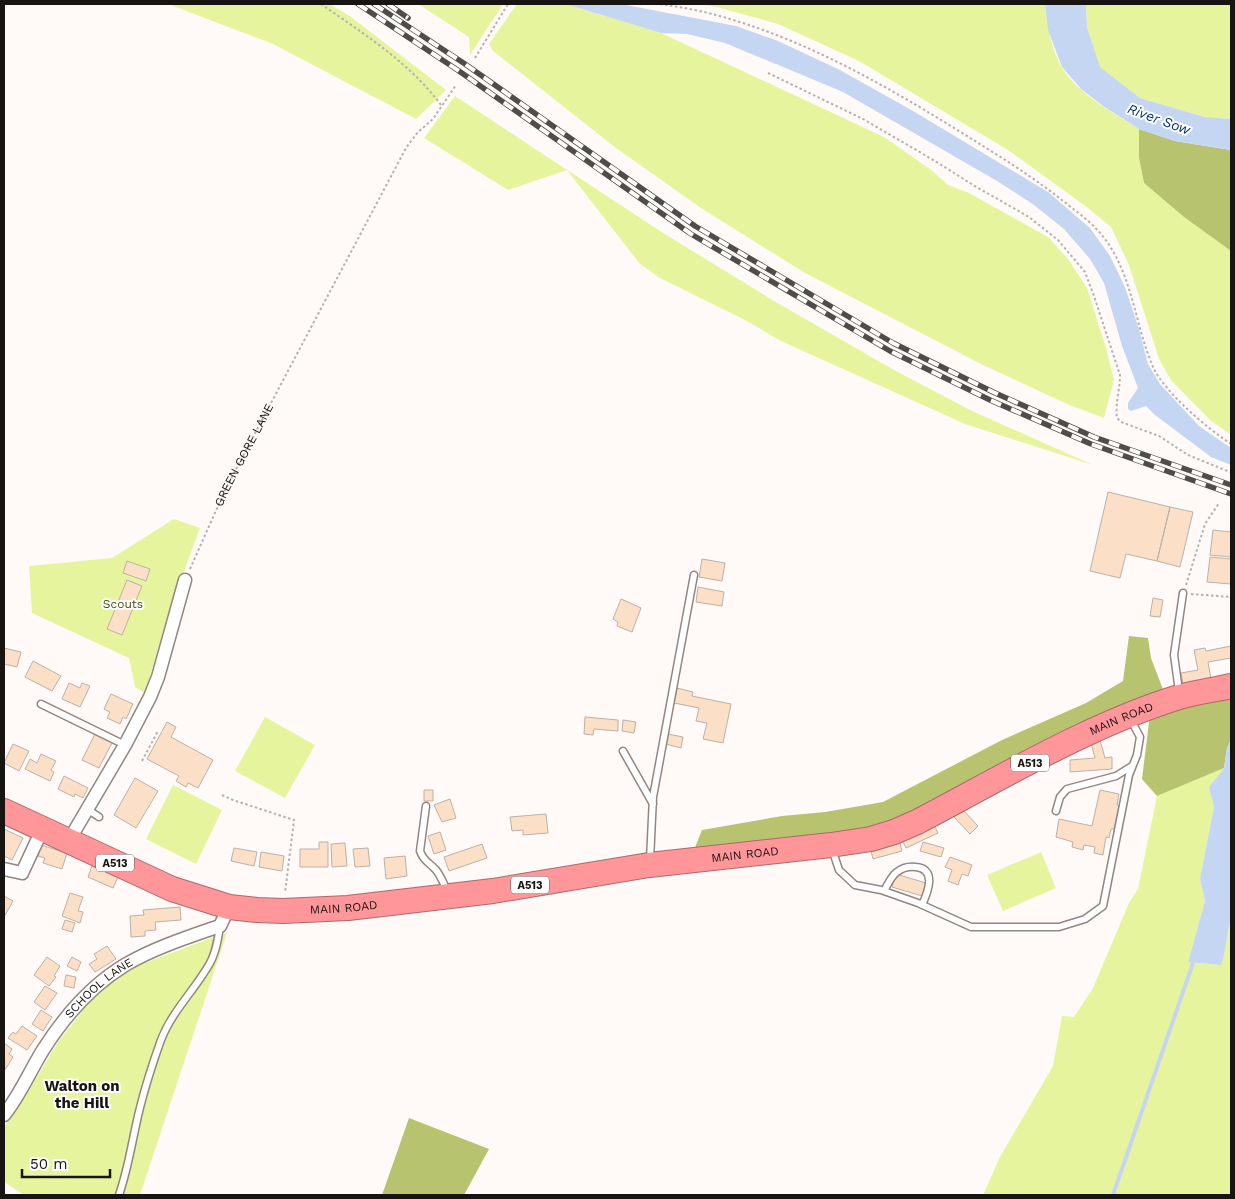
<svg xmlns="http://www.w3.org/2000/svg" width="1235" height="1199" viewBox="0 0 1235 1199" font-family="'Work Sans',sans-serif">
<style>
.green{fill:#e7f49e}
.forest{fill:#b7c36e}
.water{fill:#c5d6f3}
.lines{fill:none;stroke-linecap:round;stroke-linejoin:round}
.stream{stroke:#c5d6f3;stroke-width:4}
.building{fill:#fbdfc7;stroke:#bbb1a8}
.lane-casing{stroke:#928680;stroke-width:9}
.street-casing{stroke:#928680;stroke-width:15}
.highway-casing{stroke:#ae686a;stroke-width:26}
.path{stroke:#b6b1ae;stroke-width:2;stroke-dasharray:2.5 2.5;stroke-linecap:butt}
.lane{stroke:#fff;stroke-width:6}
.street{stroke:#fff;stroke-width:12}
.highway{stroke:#ff969a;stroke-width:24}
.rail-casing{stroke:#504c49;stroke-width:5.5}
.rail{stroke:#fff;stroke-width:4;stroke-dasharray:11;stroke-linecap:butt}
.labels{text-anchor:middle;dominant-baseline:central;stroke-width:4;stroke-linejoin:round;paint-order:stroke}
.shield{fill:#fff;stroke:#5d5a58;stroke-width:1}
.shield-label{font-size:11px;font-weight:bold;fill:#181411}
.street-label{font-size:12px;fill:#181411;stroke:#fff}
.park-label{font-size:12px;fill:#454c0a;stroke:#fff}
.water-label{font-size:14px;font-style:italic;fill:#04307f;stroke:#fff}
.quarter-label{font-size:15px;font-weight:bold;fill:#181411;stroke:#fff}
</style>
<rect width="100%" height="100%" fill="#fffaf7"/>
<!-- green -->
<path class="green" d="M168 4H330L351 17 446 90 416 119 273 44Z
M418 4H503L470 55 469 37Z
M517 4H565L661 33 884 137 930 169 948 185 969 193 1048 237 1068 259 1087 288 1106 348 1114 380 1104 418 1067 404 981 364 805 273 701 208 616 148 493 51 489 44Z
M698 4H1045C1047 25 1051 48 1061 66 1076 93 1114 113 1139 129V158L1144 183 1184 217 1231 251V435L1210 420 1171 380 1159 359 1129 265 1111 227 1084 205 1008 150 859 61 778 24 717 7Z
M1086 4H1231V119L1205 117 1140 98 1099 67 1087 27Z
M455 96 660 231 774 301 894 370 970 410 1093 465 965 424 781 341 745 320 660 278 640 264 567 170 508 190 424 138Z
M174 519 200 528 169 612 145 693 135 687 129 658 32 613 29 566 112 558Z
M265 717 315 745 285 798 235 771Z
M1224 768 1209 787 1214 807 1200 879 1205 901 1188 962 1221 965C1227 950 1226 934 1231 919V1195H983L1000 1157 1053 1066 1062 1016 1074 1017 1093 988 1129 903 1138 889 1157 796Z
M173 785 222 810 196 864 146 839Z
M1041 852 1056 888 1003 911 987 875Z
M227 933 140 1195H24L4 1182V1127L17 1110 58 1042 100 989 142 964 219 935Z"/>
<!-- forest -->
<path class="forest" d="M1139 129 1175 141 1231 150V251L1184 217 1144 183 1139 158Z
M1129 636 1148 638 1151 658 1164 692 886 826 838 835 694 850 702 830 782 816 825 812 883 802 1002 740 1086 703 1123 681Z
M1231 693V740L1227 748 1224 768 1157 796 1142 779 1150 714Z
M409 1118 489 1149 464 1195H382Z"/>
<!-- water -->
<path class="water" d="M565 4H621L736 26 778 41 840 70 913 111 1048 192 1090 228 1110 256 1125 287 1139 329 1148 364 1160 384 1199 426 1231 448V465L1211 457 1155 415 1146 406 1131 411 1128 409V403L1138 388 1122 346 1104 283 1090 259 1064 229 1034 205 997 181 843 92 725 43 687 34 661 33Z
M1045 4H1086L1087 27 1100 67 1140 98 1205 117 1231 119V150L1175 141 1139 129 1103 106 1081 89 1062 67 1048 30Z
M1231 740V919C1226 934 1227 950 1221 965L1188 962 1205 901 1200 879 1214 807 1209 787 1224 768 1227 748Z"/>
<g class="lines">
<!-- stream -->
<path class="stream" d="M1113 1195 1193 963"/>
</g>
<!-- building -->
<path class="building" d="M1108 492 1170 507 1157 561 1126 554 1120 578 1090 571Z
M1170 507 1193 512 1180 567 1157 561Z
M1213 530 1231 532V557L1210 555Z
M1210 557 1231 559V584L1207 582Z
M702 559 725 563 722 581 699 577Z
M127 561 150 569 146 581 123 573Z
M127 580 142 586 122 635 107 629Z
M698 587 724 592 722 606 696 602Z
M1153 598 1163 600 1160 617 1150 616Z
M621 599 641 608 632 632 617 626 618 622 613 619Z
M1231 646V658L1208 662 1211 679 1183 684 1181 673 1198 670 1194 650 1205 648 1206 651Z
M4 648 21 652 17 667 4 664Z
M33 661 61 676 52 691 25 677Z
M69 683 80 688 82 683 90 686 80 707 62 699Z
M677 688 693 692 692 696 731 704 723 743 703 739 707 723 696 721 699 708 674 703Z
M111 694 133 704 126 719 123 717 120 724 107 718 110 712 104 709Z
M585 717 618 720V731L594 729 593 735 584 734Z
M623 720 636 722 634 733 622 731Z
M167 722 176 727 171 737 213 760 198 788 188 783 186 787 176 781 179 776 147 759Z
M96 732 113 741 99 768 82 760Z
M668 734 683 737 681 748 666 744Z
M1100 740 1105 758 1112 757V769L1070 772V760L1095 758 1091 743Z
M13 744 29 751 19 771 4 763Z
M41 754 56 761 51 770 54 772 50 781 25 769 30 759 37 763Z
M64 776 88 788 83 798 75 794 74 797 58 789Z
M135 778 158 791 136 828 114 815Z
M424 790H433V801H424Z
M1100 790 1119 794 1117 805 1119 806 1114 829H1111L1109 838 1106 837 1103 855 1094 853 1095 847 1084 845 1083 850 1072 847 1073 842 1056 837 1059 819 1092 826Z
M450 799 456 818 442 822 434 805Z
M962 809 978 826 970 834 954 817Z
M546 814 548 833 523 835V830L512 831 510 817Z
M933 823 938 833 906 848 901 838Z
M4 829 23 838 12 860 4 856Z
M440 832 446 850 434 854 428 836Z
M899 839 902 851 873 859 870 847Z
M319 842H328V867H300V849H319Z
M923 842 944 848 941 857 920 851Z
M345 843 347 866 332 867 331 844Z
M482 844 487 858 449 871 444 857Z
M41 845 67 853 62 869 43 863 45 858 38 856Z
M234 848 257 852 254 866 231 861Z
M368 848 370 866 355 867 353 849Z
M261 852 284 856 282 871 259 867Z
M405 856 407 876 386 879 384 858Z
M950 857 972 865 968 876 962 874 958 885 948 881 952 870 945 867Z
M92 866 118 877 113 888 88 877Z
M896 874 926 883 922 896 892 887Z
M70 893 83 897 78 911 83 912 80 923 62 916Z
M4 896 13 901 4 917Z
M180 907 181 920 155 922 156 930 145 931V936L131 937 130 916 144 915 143 910Z
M65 920 75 923 72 932 62 929Z
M107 946 116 959 95 972 89 964 97 959 94 954Z
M47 957 60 966 54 976 56 977 49 986 34 975Z
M72 957 81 962 77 971 67 966Z
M66 975 76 977 74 988 64 986Z
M45 986 57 993 45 1010 34 1002Z
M41 1010 52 1017 43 1031 32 1024Z
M22 1026 37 1036 27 1050 8 1038 13 1032 16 1034Z
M4 1043 12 1049 9 1054 13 1057 5 1070Z"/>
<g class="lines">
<defs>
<path id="lane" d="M1179 691 1174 655 1183 593
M41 704 125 745
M623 751 653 804
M426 806 420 851C423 861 430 863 436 870 441 876 444 885 448 892
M87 809 99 817
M1056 811 1060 797 1067 789 1116 776 1132 766
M832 849 839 870 855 885 881 890 918 903 971 927H1059L1085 919 1103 906 1129 775 1137 755 1140 737 1131 720
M650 860 653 797 694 575
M884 891C888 884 891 876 897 872 902 868 909 866 916 867 937 869 928 892 922 905
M119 1195C127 1172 131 1148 136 1125 142 1096 151 1068 161 1040 172 1011 195 990 210 963 216 952 218 939 220 926"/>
<g id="street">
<path d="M68 842 125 745 150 697 158 677 185 580"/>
<path d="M4 869 22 873 42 830"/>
<path id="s2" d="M4 1115C20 1095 30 1071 43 1050 64 1017 92 985 125 965 154 948 188 937 220 926L229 907"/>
</g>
<g id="highway">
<path id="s3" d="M4 811 172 889 229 907 257 910 283 911 348 908 493 891 649 865 831 845 871 839 894 832 917 822C1001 778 1089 725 1179 697 1196 692 1214 690 1231 686"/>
</g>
</defs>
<!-- lane casing -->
<use href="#lane" class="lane-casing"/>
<!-- street casing -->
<use href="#street" class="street-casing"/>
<!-- highway casing -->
<use href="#highway" class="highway-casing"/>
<!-- path -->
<g class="path">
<path d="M321 4C364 34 410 63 441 105"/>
<path d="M660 4C679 7 698 10 716 15 816 42 905 97 991 151 1020 169 1046 187 1072 208 1084 217 1096 227 1105 239 1133 277 1135 325 1153 367 1165 393 1207 428 1231 444"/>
<path d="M475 58 508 4"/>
<path d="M768 73 863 119 935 161 973 185 1029 217 1058 240 1085 272 1094 296 1120 375C1120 390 1115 403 1117 418L1121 422 1159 436 1188 455 1230 472"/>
<path id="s1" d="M190 569 226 488 406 148 418 132 433 119 456 85"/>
<path d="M1186 585 1205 524 1219 503"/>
<path d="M1191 594 1231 597"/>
<path d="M142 761 158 731"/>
<path d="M222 795 233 800 294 820 285 893"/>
</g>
<!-- lane -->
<use href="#lane" class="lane"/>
<!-- street -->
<use href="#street" class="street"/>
<!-- highway -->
<use href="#highway" class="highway"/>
<defs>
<path id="rail" d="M358 4 459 71 691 234 890 351 990 400 1091 444 1231 494
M374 4 465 64 695 226 893 343 993 392 1094 437 1231 485
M388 4 408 18"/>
</defs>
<!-- rail casing -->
<use href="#rail" class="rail-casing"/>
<!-- rail -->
<use href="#rail" class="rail"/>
</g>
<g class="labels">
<!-- shield labels -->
<g class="shield">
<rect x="1011" y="754.5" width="38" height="17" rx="4"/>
<rect x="96" y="854.5" width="38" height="17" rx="4"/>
<rect x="511" y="876.5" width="38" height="17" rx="4"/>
</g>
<g class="shield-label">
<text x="1030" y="763">A513</text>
<text x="115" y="863">A513</text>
<text x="530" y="885">A513</text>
</g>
<!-- street labels -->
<g class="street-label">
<text stroke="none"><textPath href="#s1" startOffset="126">GREEN GORE LANE</textPath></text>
<text stroke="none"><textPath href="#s3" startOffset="1170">MAIN ROAD</textPath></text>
<text stroke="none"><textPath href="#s3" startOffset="765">MAIN ROAD</textPath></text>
<text stroke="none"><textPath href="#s3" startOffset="360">MAIN ROAD</textPath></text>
<text stroke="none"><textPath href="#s2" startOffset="160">SCHOOL LANE</textPath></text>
</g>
<!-- park labels -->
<g class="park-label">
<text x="123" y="604">Scouts</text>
</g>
<!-- water labels -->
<g class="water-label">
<text transform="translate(1159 119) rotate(20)">River Sow</text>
</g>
<!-- quarter labels -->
<g class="quarter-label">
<text x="82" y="1086">Walton on<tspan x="82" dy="17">the Hill</tspan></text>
</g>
</g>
<!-- border -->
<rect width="1235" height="1199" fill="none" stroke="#181411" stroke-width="10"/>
<!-- scale -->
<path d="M22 1169v8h88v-8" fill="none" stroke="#181411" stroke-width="2.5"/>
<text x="30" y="1169" font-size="15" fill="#181411" stroke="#ffffff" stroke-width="4" paint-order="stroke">50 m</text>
</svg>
